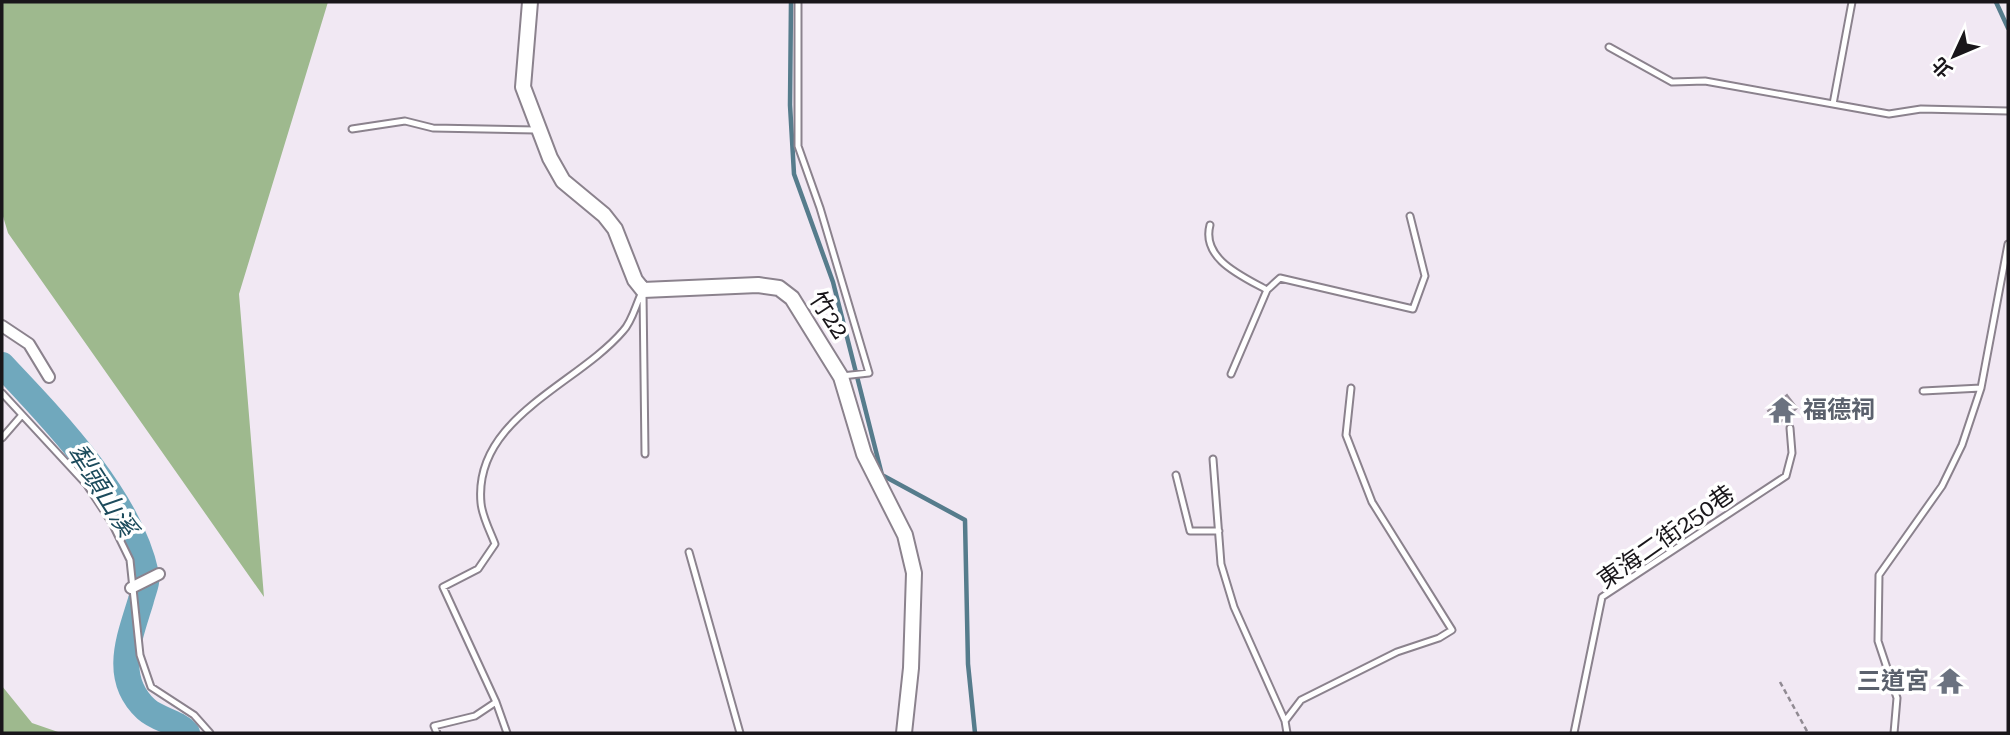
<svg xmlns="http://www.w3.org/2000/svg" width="2010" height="735" viewBox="0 0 2010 735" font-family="'Roboto Serif','Noto Sans TC',serif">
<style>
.forest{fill:#9eb98e}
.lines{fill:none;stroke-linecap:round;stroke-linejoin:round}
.stream{stroke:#567c8c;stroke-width:4.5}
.river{stroke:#70a8bd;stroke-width:26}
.building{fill:#c6bdc8;stroke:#948c96;stroke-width:2}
.service-casing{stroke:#8b828d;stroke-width:9}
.minor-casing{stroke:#8b828d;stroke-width:14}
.tertiary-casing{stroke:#8b828d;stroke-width:18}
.path{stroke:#918b93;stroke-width:2.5;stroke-dasharray:5 3.5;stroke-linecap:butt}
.service{stroke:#fff;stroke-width:5}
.minor{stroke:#fff;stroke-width:10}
.tertiary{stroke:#fff;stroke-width:14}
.labels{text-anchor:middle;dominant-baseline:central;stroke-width:7;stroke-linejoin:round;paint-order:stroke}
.street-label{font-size:24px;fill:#19161a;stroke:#fff}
.worship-label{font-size:24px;font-weight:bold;fill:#5b616d;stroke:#fff;text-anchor:start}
.water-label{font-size:26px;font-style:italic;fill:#1c4b5c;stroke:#fff}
</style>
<rect width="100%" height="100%" fill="#f1e8f3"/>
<!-- forest -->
<path class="forest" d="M2 2H328L239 294 264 597 8 233 2 213Z
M2 686 32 723 61 733H2Z"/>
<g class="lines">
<!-- stream -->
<path class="stream" d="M791 2 790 105 794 174 833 282 882 475 965 520 968 664 975 733
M1996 2 2008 28"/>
<!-- river -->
<path class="river" d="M2 365C54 420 130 498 146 574 148 582 143 591 141 600 130 637 112 677 146 709 158 720 176 721 187 733"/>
</g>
<!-- building -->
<path class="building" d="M1787 395 1797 408 1778 424 1768 411Z"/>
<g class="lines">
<defs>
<path id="service" d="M798 2V146L820 208 869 373 842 376
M1852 2 1833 104 1889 114 1921 109 2008 111
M1609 47 1672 82 1705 81 1833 104
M352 129 405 121 433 128 536 130
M1210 225C1201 259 1242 276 1267 290
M643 293 645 454
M1231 374 1267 290 1280 278 1413 309 1425 276 1410 216
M1923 391 1981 388
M2 393 87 485 112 523 130 560 140 655 151 687 194 715 210 733
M2 438 22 415
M1213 459 1221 564 1234 607 1285 721 1287 733
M1176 475 1190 531H1219
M689 552 740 733
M496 702 443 587 478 569 495 544C490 531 482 516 481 503 473 418 577 385 623 331 632 322 636 304 642 292
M1285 721 1301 700 1397 652 1439 638 1452 630 1372 502 1346 435 1351 388
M437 733 434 726 475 716 496 702 507 733
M1574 733 1602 597 1786 476 1792 453 1790 428
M1894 733 1897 698 1878 641 1879 575 1942 486 1962 445 1981 388 2008 244"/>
<path id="minor" d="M2 326 29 344 49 377
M131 588 159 574"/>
<path id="tertiary" d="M530 2 523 87 550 158 563 181 604 215 615 229 635 280 643 290 758 285 779 288 792 298 841 377 864 454 905 535 914 573 911 668 904 733"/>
</defs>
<!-- service casing -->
<use href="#service" class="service-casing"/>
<!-- minor casing -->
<use href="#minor" class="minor-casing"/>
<!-- tertiary casing -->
<use href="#tertiary" class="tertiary-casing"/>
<!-- path -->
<path class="path" d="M1780 682 1808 733"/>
<!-- service -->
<use href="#service" class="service"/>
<!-- minor -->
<use href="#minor" class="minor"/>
<!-- tertiary -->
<use href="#tertiary" class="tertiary"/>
</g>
<!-- icons -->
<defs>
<symbol id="temple-bare" viewBox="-9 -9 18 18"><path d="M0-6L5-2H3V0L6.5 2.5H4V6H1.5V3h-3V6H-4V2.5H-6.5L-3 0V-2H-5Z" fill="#6b7280" stroke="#fff" stroke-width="2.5" paint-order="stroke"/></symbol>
</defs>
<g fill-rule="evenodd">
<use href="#temple-bare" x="1763" y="391" width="38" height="38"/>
<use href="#temple-bare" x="1931" y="662" width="38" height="38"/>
</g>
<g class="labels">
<!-- street labels -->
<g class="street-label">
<text transform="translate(829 315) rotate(57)">竹22</text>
<text transform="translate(1666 537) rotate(-35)">東海二街250巷</text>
</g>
<!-- worship labels -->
<g class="worship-label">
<text x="1803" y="410">福德祠</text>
<text x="1929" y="681" text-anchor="end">三道宮</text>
</g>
<!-- water labels -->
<g class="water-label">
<text transform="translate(102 490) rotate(57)">犁頭山溪</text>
</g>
</g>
<!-- border -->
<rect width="2010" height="735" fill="none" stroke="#19161a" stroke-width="7"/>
<!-- north arrow -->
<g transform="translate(1954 56) rotate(226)" stroke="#ffffff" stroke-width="5" paint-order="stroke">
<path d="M0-5L12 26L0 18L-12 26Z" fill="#19161a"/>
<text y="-10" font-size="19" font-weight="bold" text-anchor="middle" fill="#19161a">北</text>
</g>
</svg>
